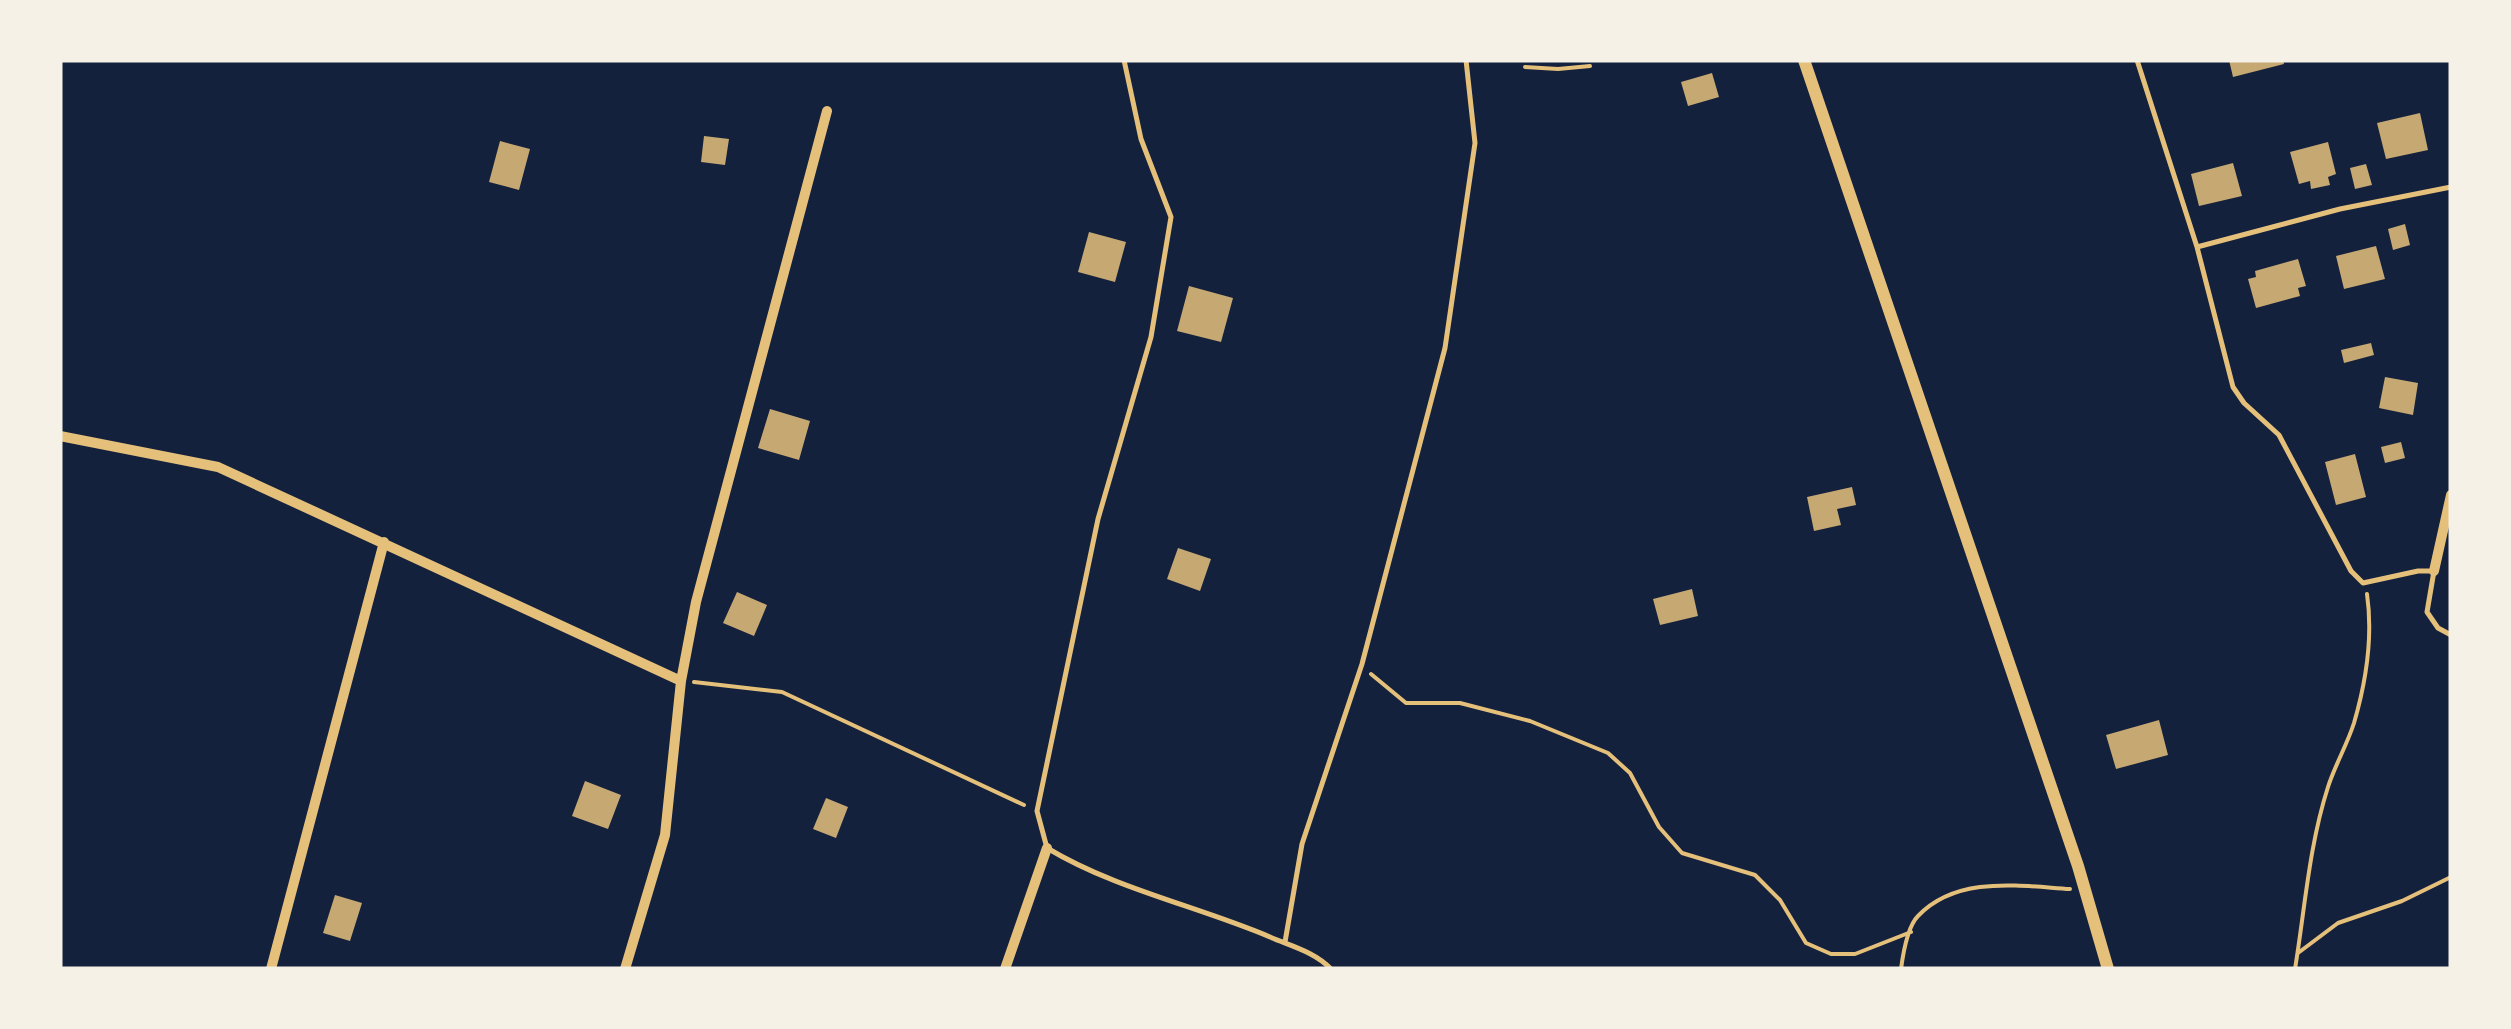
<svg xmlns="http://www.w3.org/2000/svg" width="2511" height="1029" viewBox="0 0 2511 1029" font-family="'Golos Text',sans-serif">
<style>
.building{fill:#c6a872}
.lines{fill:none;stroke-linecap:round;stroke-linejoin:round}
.path{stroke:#e5c07b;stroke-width:4}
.service{stroke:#e5c07b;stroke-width:5}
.minor{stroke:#e5c07b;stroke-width:10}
.tertiary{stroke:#e5c07b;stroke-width:12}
</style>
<rect width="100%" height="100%" fill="#14213d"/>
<!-- building -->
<path class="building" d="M2229 60H2283L2284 64 2233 77Z
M1712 73 1719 97 1688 106 1681 82Z
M2420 113 2428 150 2386 159 2377 123Z
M704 136 729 139 725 165 701 162Z
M500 141 530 149 519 190 489 182Z
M2328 142 2336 174 2328 177 2330 185 2311 189 2310 181 2299 184 2290 152Z
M2233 163 2242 196 2199 206 2191 174Z
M2366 164 2372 185 2355 189 2350 168Z
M2405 224 2410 245 2393 250 2388 229Z
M1089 232 1126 242 1115 282 1078 272Z
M2376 246 2385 279 2344 289 2336 256Z
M2298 259 2306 286 2298 288 2300 296 2256 308 2248 279 2256 277 2255 271Z
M1189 286 1233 298 1221 342 1177 331Z
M2371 343 2374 355 2344 363 2341 350Z
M2385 377 2418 383 2413 415 2379 408Z
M770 409 810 421 799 460 758 448Z
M2401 442 2405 458 2385 463 2381 447Z
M2355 454 2366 497 2336 505 2325 462Z
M1852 487 1856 505 1837 509 1841 525 1814 531 1807 497Z
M1178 548 1211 559 1200 591 1167 579Z
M1692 589 1698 616 1660 625 1653 599Z
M737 592 767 605 754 636 723 623Z
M2159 720 2168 755 2116 769 2106 735Z
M585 781 621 795 608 829 572 816Z
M826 798 848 807 836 838 813 829Z
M335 895 362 903 350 941 323 933Z"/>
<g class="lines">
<!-- path -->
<path class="path" d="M1525 67 1558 69 1590 66
M1371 674 1406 703H1460L1530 721 1608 753 1630 773 1659 827 1682 853 1755 875 1780 900 1806 943 1831 954H1855L1911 932
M694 682 782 692 1024 805
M2298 953 2338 923 2402 901 2451 877
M1901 969C1903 954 1907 927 1918 916 1957 875 2020 886 2070 889
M2295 969C2305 908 2309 846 2328 787 2335 765 2347 745 2354 723 2366 682 2373 636 2367 594"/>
<!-- service -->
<path class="service" d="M1124 60 1141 139 1171 217 1151 337 1098 519 1037 811 1047 848C1115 889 1197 906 1270 937 1291 946 1315 952 1331 969
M2137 60 2197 247 2340 209 2451 187
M2197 247 2233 387 2244 403 2279 435 2351 571 2363 583 2418 571H2434L2427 612 2438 628 2451 635
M1285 942 1302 844 1362 664 1445 348 1475 143 1466 60"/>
<!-- minor -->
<path class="minor" d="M60 436 218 467 681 681
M2434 571 2451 495
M271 969 384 542
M625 969 665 835 681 681 696 602 827 111
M1005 969 1047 848"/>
<!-- tertiary -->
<path class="tertiary" d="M1804 60 2078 866 2108 969"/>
</g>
<!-- border -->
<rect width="2511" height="1029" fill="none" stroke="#f6f1e7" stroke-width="125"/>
</svg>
